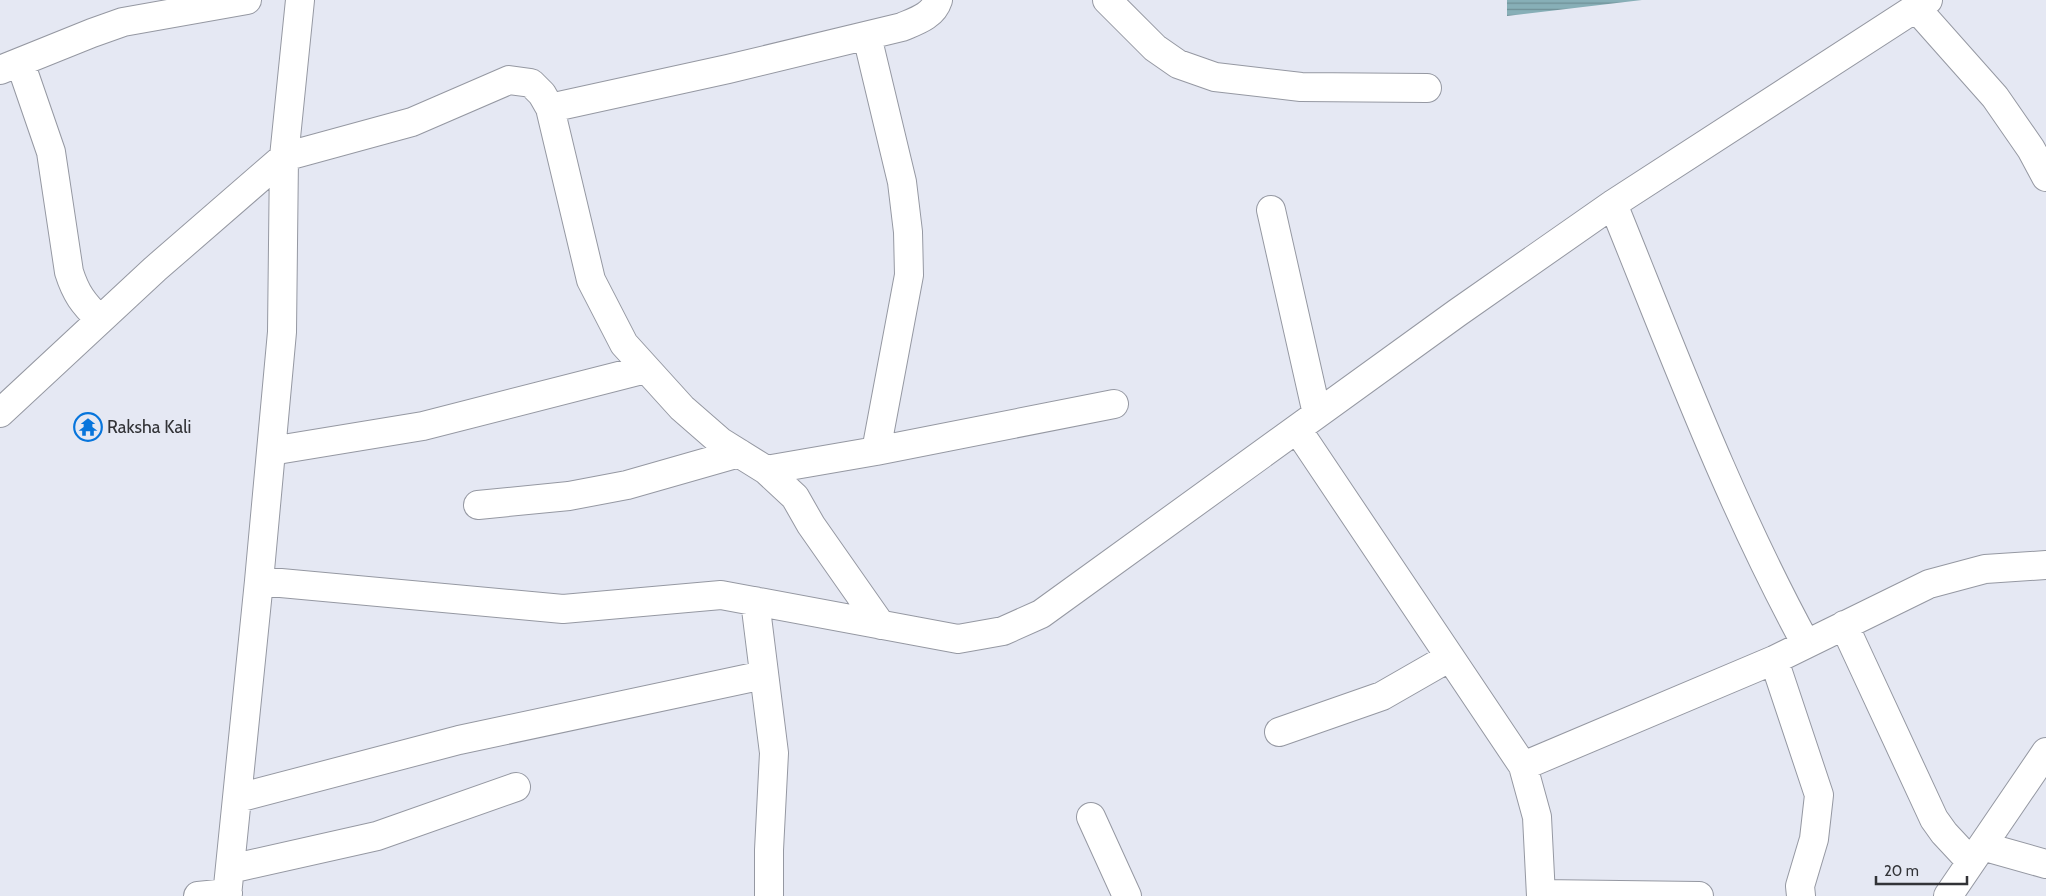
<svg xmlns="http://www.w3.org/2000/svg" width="2046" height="896" viewBox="0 0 2046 896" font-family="Cabin,sans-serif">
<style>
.water{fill:url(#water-rules)}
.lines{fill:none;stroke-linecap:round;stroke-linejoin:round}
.minor-casing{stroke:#9598a2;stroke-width:30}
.minor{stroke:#fff;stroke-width:28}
.labels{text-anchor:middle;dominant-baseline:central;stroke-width:4.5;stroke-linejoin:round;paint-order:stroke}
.poi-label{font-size:18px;fill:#323337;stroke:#e5e8f3;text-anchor:start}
</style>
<defs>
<pattern id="water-rules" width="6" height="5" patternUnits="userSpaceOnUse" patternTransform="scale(1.25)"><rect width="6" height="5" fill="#87afb7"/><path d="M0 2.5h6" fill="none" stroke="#6f8f96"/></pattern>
</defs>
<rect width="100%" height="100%" fill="#e5e8f3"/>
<!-- water -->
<path class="water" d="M1507 0H1642L1507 16Z"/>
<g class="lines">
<defs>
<path id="minor" d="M1107 0 1155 48 1178 64 1215 77 1301 87 1427 88
M1916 8 1995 97 2031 149 2046 177
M867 36 902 182 908 232 909 275 876 451
M20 62 51 152 69 272C76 294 83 303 100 320
M0 70 92 33 123 22 247 0
M550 108 728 69 902 27C916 21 933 16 938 0
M1613 204C1673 352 1729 503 1806 644
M1271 210 1317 414
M0 413 155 269 284 157 412 122 509 80 531 83 542 94 550 108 591 280 624 344 682 408 721 442 766 470 795 497 811 525 881 625
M1297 429 1523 766 1537 817 1541 896
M271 451 423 426 646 369
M766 470 876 451 1114 404
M478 505 569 496 627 485 739 453
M259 581 563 609 721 595 958 639 1003 631 1041 614 1457 313 1613 204 1928 0
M755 601 774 753 769 850V896
M1844 625 1934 819 1944 833 1971 862
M1774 660 1819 795 1814 839 1800 886 1801 896
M1279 732 1382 696 1450 657
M1523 766 1774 660 1929 584 1985 569 2046 565
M238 798 459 740 764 675
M1091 817 1127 896
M1982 846 2046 864
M230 869 377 836 516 787
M1541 894 1699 896
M198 896 228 893
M227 896 259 581 282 332 284 157 300 0
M1948 896 2046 752"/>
</defs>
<!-- minor casing -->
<use href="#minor" class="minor-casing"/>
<!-- minor -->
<use href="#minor" class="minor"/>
</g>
<!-- icons -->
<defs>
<symbol id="temple-ring" viewBox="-11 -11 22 22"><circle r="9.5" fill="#e5e8f3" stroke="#0775dc" stroke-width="1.5"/><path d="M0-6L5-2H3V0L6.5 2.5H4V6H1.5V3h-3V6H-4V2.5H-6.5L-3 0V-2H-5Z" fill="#0775dc"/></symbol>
</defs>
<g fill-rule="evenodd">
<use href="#temple-ring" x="72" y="411" width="32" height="32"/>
</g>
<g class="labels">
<!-- poi labels -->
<g class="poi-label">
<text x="107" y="427">Raksha Kali</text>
</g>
</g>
<!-- scale -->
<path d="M1876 876v8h91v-8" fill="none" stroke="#323337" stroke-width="2.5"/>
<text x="1884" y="876" font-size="15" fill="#323337" stroke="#e5e8f3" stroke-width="4" paint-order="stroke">20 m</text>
</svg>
